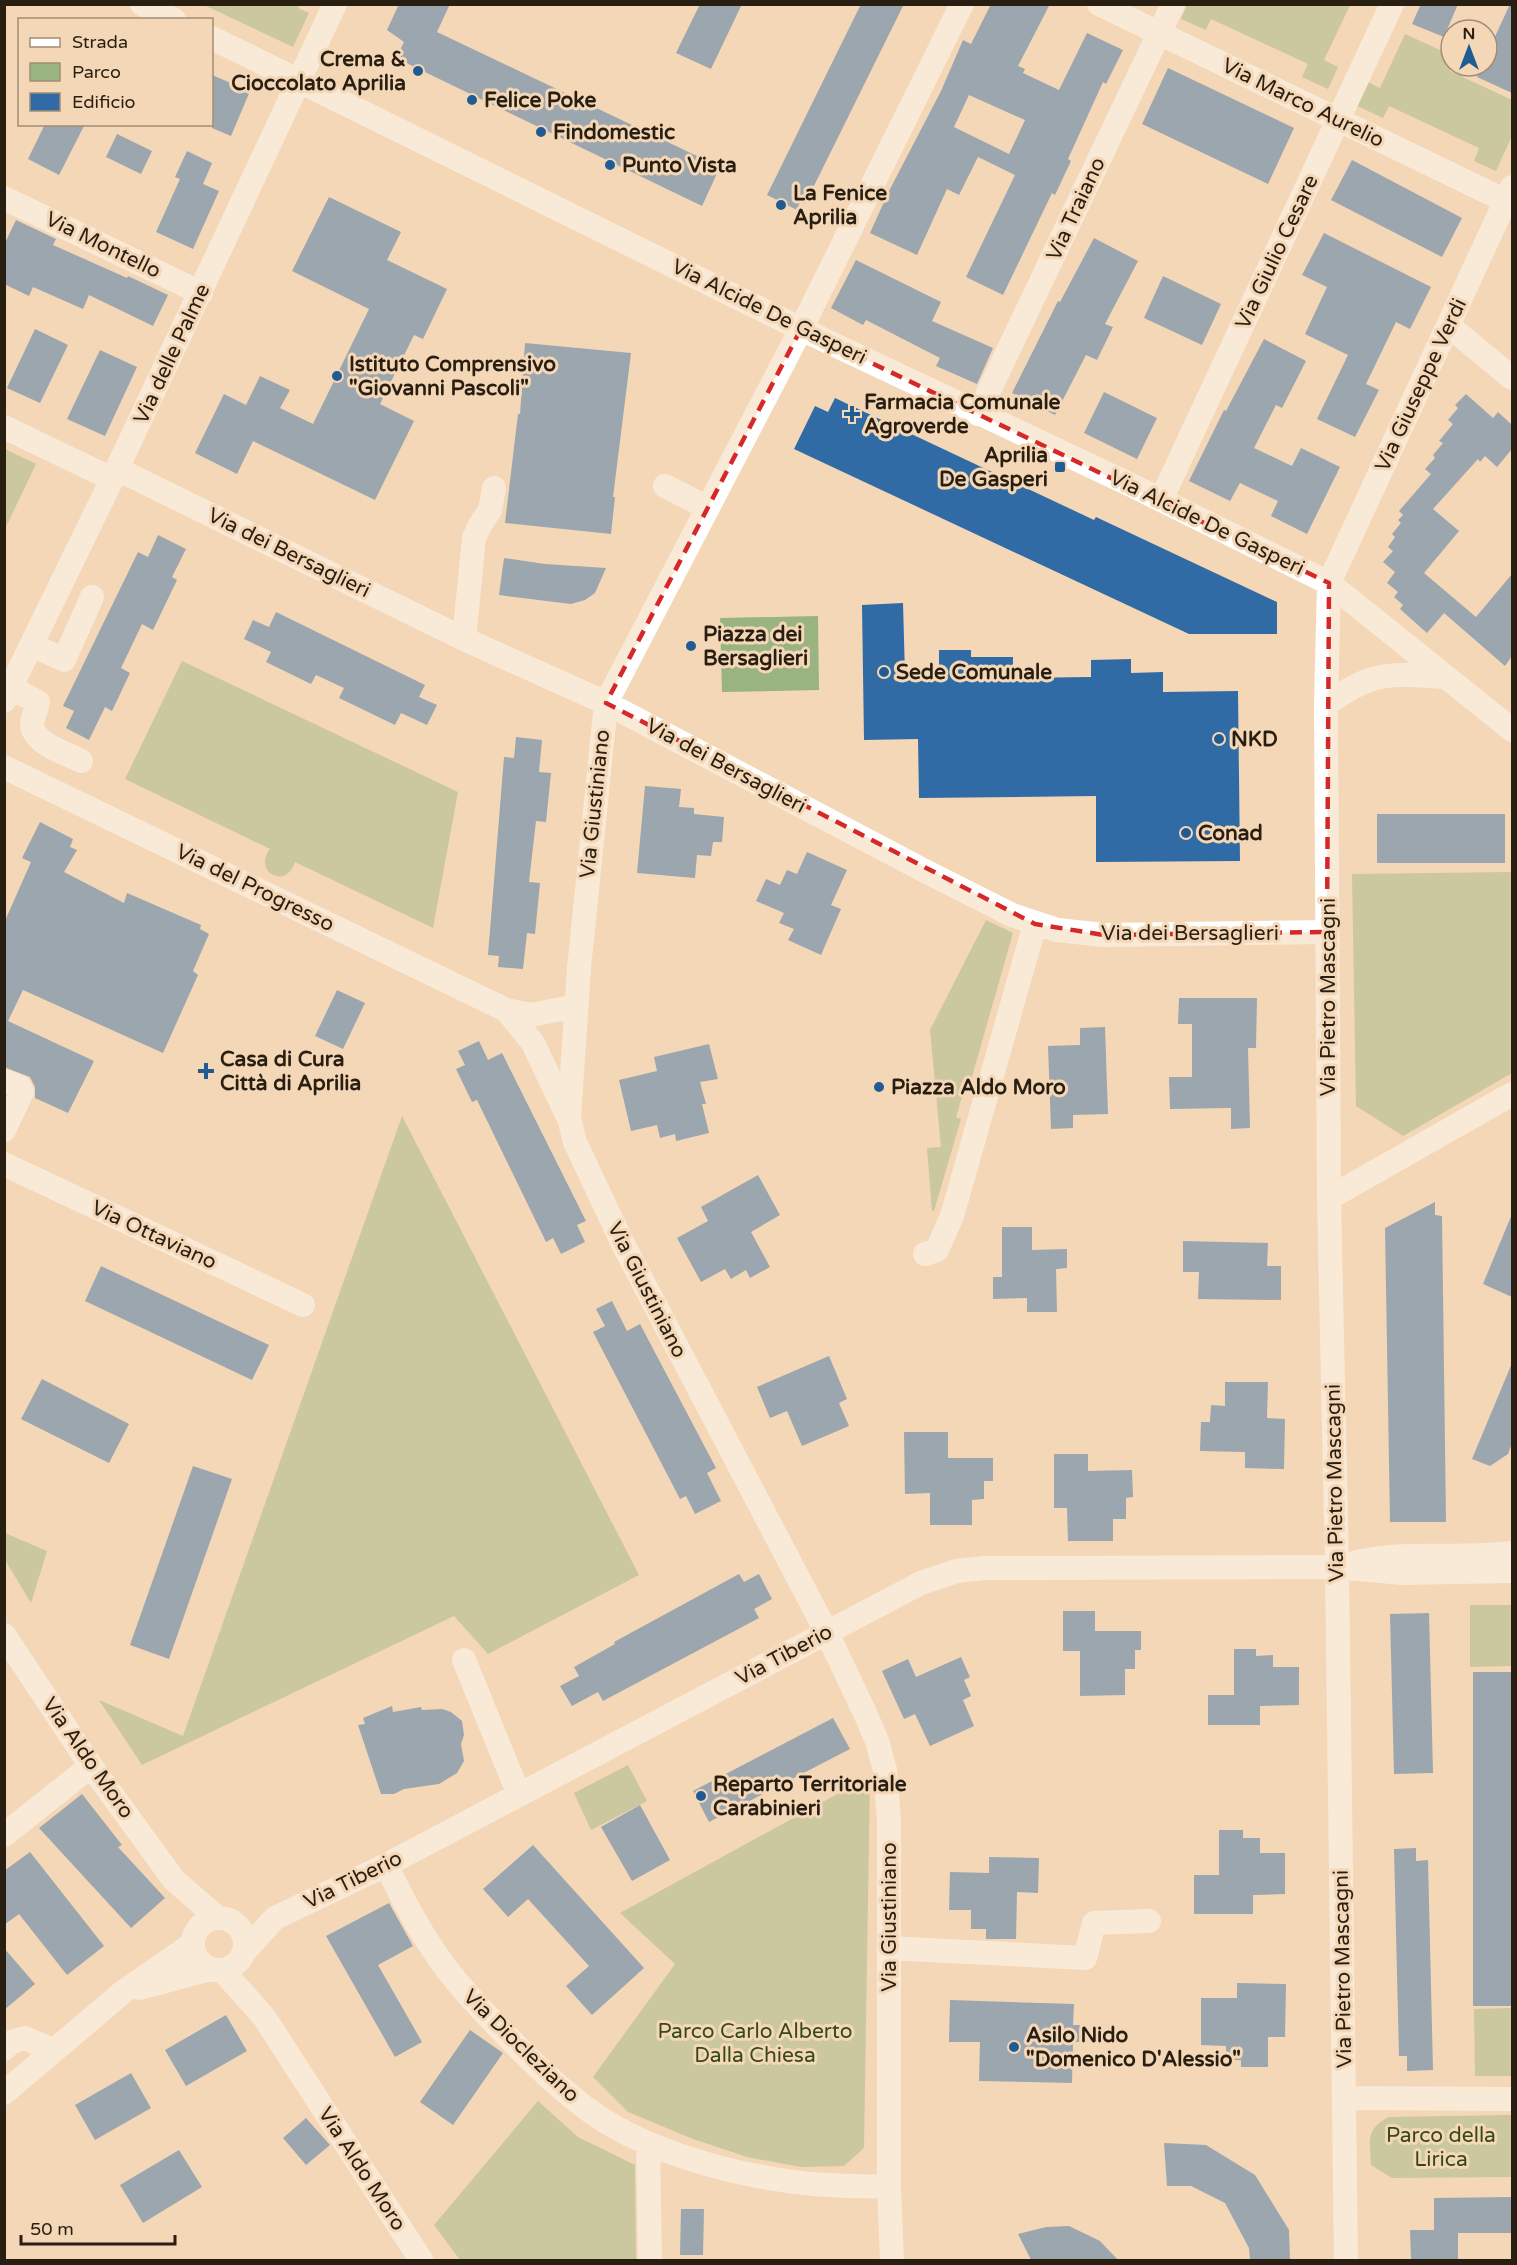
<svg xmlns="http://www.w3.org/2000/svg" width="1517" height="2265" viewBox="0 0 1517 2265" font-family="'Varela Round',sans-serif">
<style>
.green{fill:#99b480}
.building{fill:#306ba6;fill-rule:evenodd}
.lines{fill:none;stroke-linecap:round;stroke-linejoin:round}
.minor{stroke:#fff;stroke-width:24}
.marked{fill:none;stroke:#d62828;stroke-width:4.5;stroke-dasharray:12 8;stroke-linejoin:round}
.poi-dot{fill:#215b93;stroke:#f4d7b6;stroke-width:2}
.labels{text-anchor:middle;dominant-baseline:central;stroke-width:6;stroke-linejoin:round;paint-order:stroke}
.poi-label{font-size:21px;font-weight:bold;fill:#281e12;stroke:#f4d7b6;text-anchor:start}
.street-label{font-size:21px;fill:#281e12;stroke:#f4d7b6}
.park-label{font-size:21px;fill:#334b15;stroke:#f4d7b6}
</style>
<rect width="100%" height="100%" fill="#f4d7b6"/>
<!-- green -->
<path class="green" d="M204 5H299L298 8 309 13 293 47Z
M1187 5H1350L1324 60 1338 67 1328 89 1302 77 1308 64 1211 19 1206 30 1181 19Z
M1405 34 1451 55 1452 66 1450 71 1512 100V136L1496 171 1474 161 1479 148 1389 106 1383 118 1355 105 1366 81 1380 88Z
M5 449 36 464 5 529Z
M818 616 819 690 722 692 720 618Z
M182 661 458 792 433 928 295 862C286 891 252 871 270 849L125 779Z
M1512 872V1073L1403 1136 1356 1106 1352 874Z
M986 920 1013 933 968 1091 964 1090 956 1117 961 1119 934 1211H932L927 1148 941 1147 930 1030Z
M402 1116 639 1575 488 1654 454 1616 142 1765 99 1700 183 1736Z
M5 1533 47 1551 31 1603 5 1560Z
M1511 1605V1666L1470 1667V1605Z
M628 1765 647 1801 591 1830 574 1793Z
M870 1776 864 2148 844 2166 801 2167 747 2157 693 2139 628 2112 593 2077 675 1964 620 1913Z
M1512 2008V2076H1475L1474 2009Z
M538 2101 578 2137 635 2165 636 2260H460L434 2225Z
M1512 2115V2177L1392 2178 1371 2165C1370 2141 1365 2129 1389 2117Z"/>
<!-- building -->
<path class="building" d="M399 4H450L437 32 720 167 702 206 396 58 404 42 387 30Z
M700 4H742L711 69 676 53Z
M861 4H904L805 204 800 202 797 210 767 195Z
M991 4H1050L1018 66 1025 69 1023 73 1059 90 1087 33 1123 50 1106 84 1103 82 1068 159 1071 161 1055 195 1052 193 1003 295 966 277 1015 175 978 157 959 195 947 189 917 255 870 233 889 191 941 91 963 40 971 44ZM969 95 1025 120 1009 154 954 127Z
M1421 4H1458L1444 37 1412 24Z
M1510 4H1512V93L1477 77 1482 66H1487V54Z
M1168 68 1294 128 1268 184 1142 124Z
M212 75 250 91 231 136 212 128Z
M45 124H85L59 175 28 159Z
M117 134 152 151 141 174 106 157Z
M187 151 212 163 203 184 219 191 193 249 156 232 180 179 175 177Z
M1352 160 1462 218 1442 257 1331 200Z
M329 197 401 232 387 260 447 289 423 339 414 335 380 404 414 421 375 500 253 441 237 474 195 453 224 394 246 405 260 376 290 390 280 408 313 424 369 309 292 271Z
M16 220 56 239 53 245 127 278 128 276 168 295 153 326 89 295 83 309 33 287 29 296 4 284V245Z
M1324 233 1431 287 1410 329 1396 322 1366 384 1379 390 1355 437 1317 419 1348 355 1305 334 1327 287 1302 275Z
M1094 238 1138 261 1105 324 1113 327 1097 360 1086 355 1055 415 1012 393 1058 301 1060 302Z
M856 260 941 302 932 321 993 348 977 384 936 366 940 358 866 320 863 325 831 308Z
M1163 276 1221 304 1202 345 1144 318Z
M35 329 68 345 40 403 7 388Z
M1264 339 1306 361 1282 408 1276 405 1254 448 1292 466 1301 448 1340 467 1307 534 1271 516 1278 501 1240 483 1230 501 1189 481 1224 410 1226 411Z
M525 343 631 353 613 497H615L611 534 505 523 518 414H520Z
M100 350 137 367 105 436 67 419Z
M1104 392 1157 418 1137 459 1084 433Z
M1466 394 1493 418 1498 412 1512 425V449L1497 467 1485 456 1480 462 1478 459 1433 509 1459 531 1424 573 1476 617 1512 574V656L1505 666 1444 613 1427 633 1400 609 1403 605 1394 597 1398 592 1387 583 1395 572 1383 562 1393 551 1388 547 1395 537 1392 534 1401 523 1398 520 1403 515 1399 511 1431 474 1425 469 1435 458 1433 455 1443 443 1439 441 1453 424 1448 420 1458 408 1455 405Z
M835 398 1094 520 1096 517 1277 602V634H1189L794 449 815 406 828 412Z
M158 535 186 549 172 577 177 580 153 630 142 624 121 668 130 673 112 711 105 707 89 740 66 728 74 711 63 706 138 552 148 557Z
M504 558 545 564 606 568 595 593 585 600 571 604 499 595Z
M903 603 905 675H939V650H971V657H1013V678L1091 677V660L1131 659V673L1163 672V692L1238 691 1240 861 1096 862V796L919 798 918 739 864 740 862 605Z
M276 612 425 685 419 697 437 705 427 725 401 713 395 725 339 698 344 688 316 675 311 684 266 662 271 652 244 639 253 620 269 627Z
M516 737 542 740 539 772 551 773 546 822 536 821 529 882 540 883 535 934 527 933 523 969 498 967 499 956 488 955 504 757 514 758Z
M645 786 681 789 679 807 694 808V814L724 817 722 842H713L711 856 697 855 695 878 637 873Z
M1377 814H1505V863H1377Z
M40 822 73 839 70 847 77 850 64 872 124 903 127 893 201 925 200 929 209 934 193 971 198 975 163 1053 23 990 8 1021 94 1061 68 1113 35 1098V1087L30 1077 4 1067V923L31 862 22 858Z
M807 852 847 870 831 905 841 909 821 955 788 940 794 929 779 923 784 913 756 901 766 879 780 885 787 870 797 874Z
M337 990 365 1003 343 1049 315 1036Z
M1179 998H1257L1256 1048H1248L1250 1128 1231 1129V1108L1170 1109 1169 1077H1192V1024H1178Z
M1105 1027 1108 1114 1073 1115V1128L1051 1129 1048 1046 1080 1045V1028Z
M479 1041 488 1060 502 1053 586 1221 577 1225 585 1242 561 1254 553 1238 546 1242 477 1100 472 1102 456 1069 465 1065 458 1051Z
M709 1044 718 1079 700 1082 706 1104H702L709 1133 676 1141 675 1134 660 1138 657 1125 631 1131 619 1080 657 1071 654 1057Z
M758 1175 780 1215 751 1232 770 1267 750 1278 746 1270 731 1279 725 1269 701 1282 677 1238 708 1221 701 1207Z
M1435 1202V1215L1442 1216 1446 1522H1390L1385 1228Z
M1512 1214V1297L1483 1284Z
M1002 1227H1032V1250L1067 1249V1268L1056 1269 1057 1312H1027V1298L993 1299V1277H1002Z
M1183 1241 1268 1243 1267 1266H1281V1300L1198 1299 1199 1272H1183Z
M101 1266 269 1345 252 1380 85 1301Z
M612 1301 627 1331 640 1324 716 1468 707 1473 721 1501 695 1514 686 1496 680 1499 593 1332 605 1326 596 1309Z
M829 1356 847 1399 839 1403 849 1426 802 1446 787 1411 770 1418 757 1387Z
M1512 1363V1443L1508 1454 1490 1466 1472 1459Z
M42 1379 129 1424 109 1463 21 1419Z
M1225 1382H1268L1267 1418 1285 1419 1284 1469 1245 1468V1452L1200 1451 1201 1422H1210L1211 1405 1225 1406Z
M904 1432H948V1458H993V1481H984V1499L972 1500V1525H930V1493L905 1494Z
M1054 1454H1088V1471L1132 1470 1133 1497 1126 1498V1519H1113V1541H1068L1067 1508H1054Z
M193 1466 232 1479 169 1659 130 1645Z
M739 1574 744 1582 759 1574 772 1599 754 1609 759 1618 603 1701 598 1692 572 1706 560 1686 579 1676 574 1667 615 1644 614 1642Z
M1063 1611H1095V1631H1141V1650H1135V1669H1125V1695L1080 1696V1651H1063Z
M1429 1613 1433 1773 1394 1774 1390 1614Z
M1234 1649H1256V1656L1273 1655V1667H1299V1705L1260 1706V1725H1208V1695H1234Z
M961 1657 970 1677 964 1680 971 1696 963 1700 974 1726 930 1746 915 1714 904 1719 882 1671 908 1659 916 1677Z
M1473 1672H1512V2006H1473Z
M392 1706 393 1712 421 1707 422 1710 442 1709 451 1712 462 1721 464 1735 461 1744 464 1761 457 1773 439 1784 404 1789 394 1794H381L358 1725 365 1724 363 1718Z
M833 1718 850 1749 709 1822 693 1791Z
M82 1794 122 1845 118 1847 165 1898 131 1928 39 1828Z
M640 1805 670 1860 632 1881 601 1827Z
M1219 1830H1243V1838H1260V1853H1285V1894L1253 1895V1914H1194V1875H1219Z
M533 1845 644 1968 592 2015 566 1986 589 1966 528 1899 508 1917 483 1889Z
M1416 1848V1861L1428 1860 1433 2070 1407 2071V2056H1399L1394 1849Z
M30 1852 104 1946 67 1975 19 1914 4 1925V1871Z
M989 1857 1039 1858 1038 1893 1017 1892 1016 1939H986V1929H971V1910H949L950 1872 989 1873Z
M389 1903 413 1946 378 1965 422 2042 395 2057 326 1936Z
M4 1948 35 1984 4 2010Z
M1237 1983 1286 1984 1285 2037H1268V2067H1241V2060H1226V2046L1201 2045V1998H1237Z
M950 2000 1074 2004 1073 2025H1087L1086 2042H1073L1072 2083 979 2081 980 2042H949Z
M226 2015 247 2051 186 2086 165 2050Z
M470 2030 503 2053 453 2125 420 2102Z
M131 2073 151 2108 95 2140 75 2105Z
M306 2118 330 2145 306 2165 283 2138Z
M1164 2143 1206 2145 1255 2175 1289 2230 1290 2260H1250L1249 2248 1225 2203 1191 2186H1167Z
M179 2150 202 2187 143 2223 120 2185Z
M1512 2197V2233H1458V2260H1411L1410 2230H1434V2198Z
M681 2209H704L703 2255H680Z
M1069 2226 1100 2241 1118 2260H1031L1018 2234 1046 2227Z"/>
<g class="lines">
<!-- minor -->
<path class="minor" d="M142 4 174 20
M1099 4 1506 201
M212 38 801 329 1131 485 1329 583 1512 730
M4 198 201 293
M1449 326 1512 378
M978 414 1173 4
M4 427 112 479
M117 469 464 639 606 703 923 870 1012 915 1057 930 1104 935 1327 932
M665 486 708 508
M1161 500 1392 4
M464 639 474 538 480 525 490 510 494 488
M32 645 64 660 92 597
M11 688 38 702C37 711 32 716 32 725 34 744 66 753 81 761
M4 701 117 469 335 4
M1326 705C1372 670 1390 674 1445 677
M4 767 506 1010 533 1043 568 1117
M506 1010 531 1015 576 1006
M4 1081 20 1087 22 1092 4 1130
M4 1164 303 1305
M1329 1198 1512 1094
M925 1254 937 1250 952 1216 1035 924
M1357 1562C1408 1550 1460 1560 1512 1553
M4 1635 91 1766 174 1880 218 1918
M464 1660 519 1795
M4 1835 91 1766
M386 1865C400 1893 414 1922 432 1948 452 1979 477 2005 502 2031 532 2062 562 2092 597 2116 648 2150 720 2171 781 2180 817 2186 853 2186 889 2187
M193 1944a26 26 0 1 1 52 0a26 26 0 1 1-52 0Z
M889 1948 1085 1958 1094 1923 1149 1921
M244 1952 275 1918 386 1865 921 1583 957 1571 984 1568 1337 1567 1402 1573 1512 1571
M222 1970 264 2017 421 2260
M140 1988 211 1969
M4 2049 12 2042 25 2038 53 2050
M4 2093 123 1992 192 1944
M1344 2098 1512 2099
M648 2143 650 2260
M892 2260 889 2187V1820L885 1770 877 1741 865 1713 827 1633 622 1242 575 1142 569 1118 579 968 606 703 801 329 962 4
M1346 2260 1337 1567 1329 1198 1326 705 1329 583 1512 187"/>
</g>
<!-- marked area -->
<path d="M0 0H1517V2265H0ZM801 329 1329 583 1327 932 1104 935 1035 924 606 703Z" fill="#f4d7b6" fill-opacity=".55" fill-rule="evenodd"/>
<path class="marked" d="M801 329 1329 583 1327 932 1104 935 1035 924 606 703Z"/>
<!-- markers -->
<g class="poi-dot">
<circle cx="418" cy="71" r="6"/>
<circle cx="472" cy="100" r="6"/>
<circle cx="541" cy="132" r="6"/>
<circle cx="610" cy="165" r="6"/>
<circle cx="781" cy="205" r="6"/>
<circle cx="337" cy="376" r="6"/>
<path d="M849 405h6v6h6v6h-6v6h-6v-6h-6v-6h6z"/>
<rect x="1054" y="461" width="12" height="12" rx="3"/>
<circle cx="691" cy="646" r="6"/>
<circle cx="884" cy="672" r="6"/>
<circle cx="1219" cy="739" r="6"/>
<circle cx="1186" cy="833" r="6"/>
<path d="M203 1062h6v6h6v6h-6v6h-6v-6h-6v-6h6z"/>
<circle cx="879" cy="1087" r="6"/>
<circle cx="701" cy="1796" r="6"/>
<circle cx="1014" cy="2047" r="6"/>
</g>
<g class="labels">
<!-- poi labels -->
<g class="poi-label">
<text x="406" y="59" text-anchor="end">Crema &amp;<tspan x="406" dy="24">Cioccolato Aprilia</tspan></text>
<text x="484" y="100">Felice Poke</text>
<text x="553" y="132">Findomestic</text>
<text x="622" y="165">Punto Vista</text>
<text x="793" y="193">La Fenice<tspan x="793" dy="24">Aprilia</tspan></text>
<text x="349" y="364">Istituto Comprensivo<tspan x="349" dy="24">"Giovanni Pascoli"</tspan></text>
<text x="864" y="402">Farmacia Comunale<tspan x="864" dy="24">Agroverde</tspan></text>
<text x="1048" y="455" text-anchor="end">Aprilia<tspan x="1048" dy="24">De Gasperi</tspan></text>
<text x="703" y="634">Piazza dei<tspan x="703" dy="24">Bersaglieri</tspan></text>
<text x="896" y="672">Sede Comunale</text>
<text x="1231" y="739">NKD</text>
<text x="1198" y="833">Conad</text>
<text x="220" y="1059">Casa di Cura<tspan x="220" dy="24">Città di Aprilia</tspan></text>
<text x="891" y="1087">Piazza Aldo Moro</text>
<text x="713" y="1784">Reparto Territoriale<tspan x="713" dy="24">Carabinieri</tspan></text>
<text x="1026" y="2035">Asilo Nido<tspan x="1026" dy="24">"Domenico D'Alessio"</tspan></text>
</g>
<!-- street labels -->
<g class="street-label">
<text transform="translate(1303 103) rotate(26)">Via Marco Aurelio</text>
<text transform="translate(1076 209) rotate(-65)">Via Traiano</text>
<text transform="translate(103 245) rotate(26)">Via Montello</text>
<text transform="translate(1277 252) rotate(-65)">Via Giulio Cesare</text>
<text transform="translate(769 312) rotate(26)">Via Alcide De Gasperi</text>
<text transform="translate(172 354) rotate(-65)">Via delle Palme</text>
<text transform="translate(1421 385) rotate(-65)">Via Giuseppe Verdi</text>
<text transform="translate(1207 523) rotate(26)">Via Alcide De Gasperi</text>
<text transform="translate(289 553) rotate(26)">Via dei Bersaglieri</text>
<text transform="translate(726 766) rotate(28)">Via dei Bersaglieri</text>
<text transform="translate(595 804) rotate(-84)">Via Giustiniano</text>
<text transform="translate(255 888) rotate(26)">Via del Progresso</text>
<text x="1190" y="933">Via dei Bersaglieri</text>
<text transform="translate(1328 997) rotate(-90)">Via Pietro Mascagni</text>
<text transform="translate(154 1235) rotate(25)">Via Ottaviano</text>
<text transform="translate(647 1290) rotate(63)">Via Giustiniano</text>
<text transform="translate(1335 1483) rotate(-91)">Via Pietro Mascagni</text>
<text transform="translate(784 1655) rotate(-28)">Via Tiberio</text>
<text transform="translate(88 1758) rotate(55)">Via Aldo Moro</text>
<text transform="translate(353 1880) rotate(-26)">Via Tiberio</text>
<text transform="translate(889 1917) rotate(-90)">Via Giustiniano</text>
<text transform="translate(1343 1969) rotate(-91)">Via Pietro Mascagni</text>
<text transform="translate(521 2046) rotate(44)">Via Diocleziano</text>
<text transform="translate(362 2169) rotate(57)">Via Aldo Moro</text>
</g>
<!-- park labels -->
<g class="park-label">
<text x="755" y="2031">Parco Carlo Alberto<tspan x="755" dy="24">Dalla Chiesa</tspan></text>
<text x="1441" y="2135">Parco della<tspan x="1441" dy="24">Lirica</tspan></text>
</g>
</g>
<!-- border -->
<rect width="1517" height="2265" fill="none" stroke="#281e12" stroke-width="12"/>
<!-- legend -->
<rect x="18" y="18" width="195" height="108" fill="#f4d7b6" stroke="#a28d74" stroke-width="1.5"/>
<rect x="30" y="38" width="30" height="9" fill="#ffffff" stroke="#a28d74" stroke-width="1.5"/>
<text x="72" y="48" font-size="18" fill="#281e12">Strada</text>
<rect x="30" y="63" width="30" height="18" fill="#99b480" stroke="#a28d74" stroke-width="1.5"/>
<text x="72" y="78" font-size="18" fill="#281e12">Parco</text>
<rect x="30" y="93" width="30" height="18" fill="#306ba6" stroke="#a28d74" stroke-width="1.5"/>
<text x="72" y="108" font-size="18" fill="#281e12">Edificio</text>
<!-- north arrow -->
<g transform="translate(1469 48)"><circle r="28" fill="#f4d7b6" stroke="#a28d74" stroke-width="1.5"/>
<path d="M0-4.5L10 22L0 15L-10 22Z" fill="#215b93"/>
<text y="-9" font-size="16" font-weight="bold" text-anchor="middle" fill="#281e12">N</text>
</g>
<!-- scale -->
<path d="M21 2235v9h154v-9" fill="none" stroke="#281e12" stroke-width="3"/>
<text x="30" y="2235" font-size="18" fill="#281e12" stroke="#f4d7b6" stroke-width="4.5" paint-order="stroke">50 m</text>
</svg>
